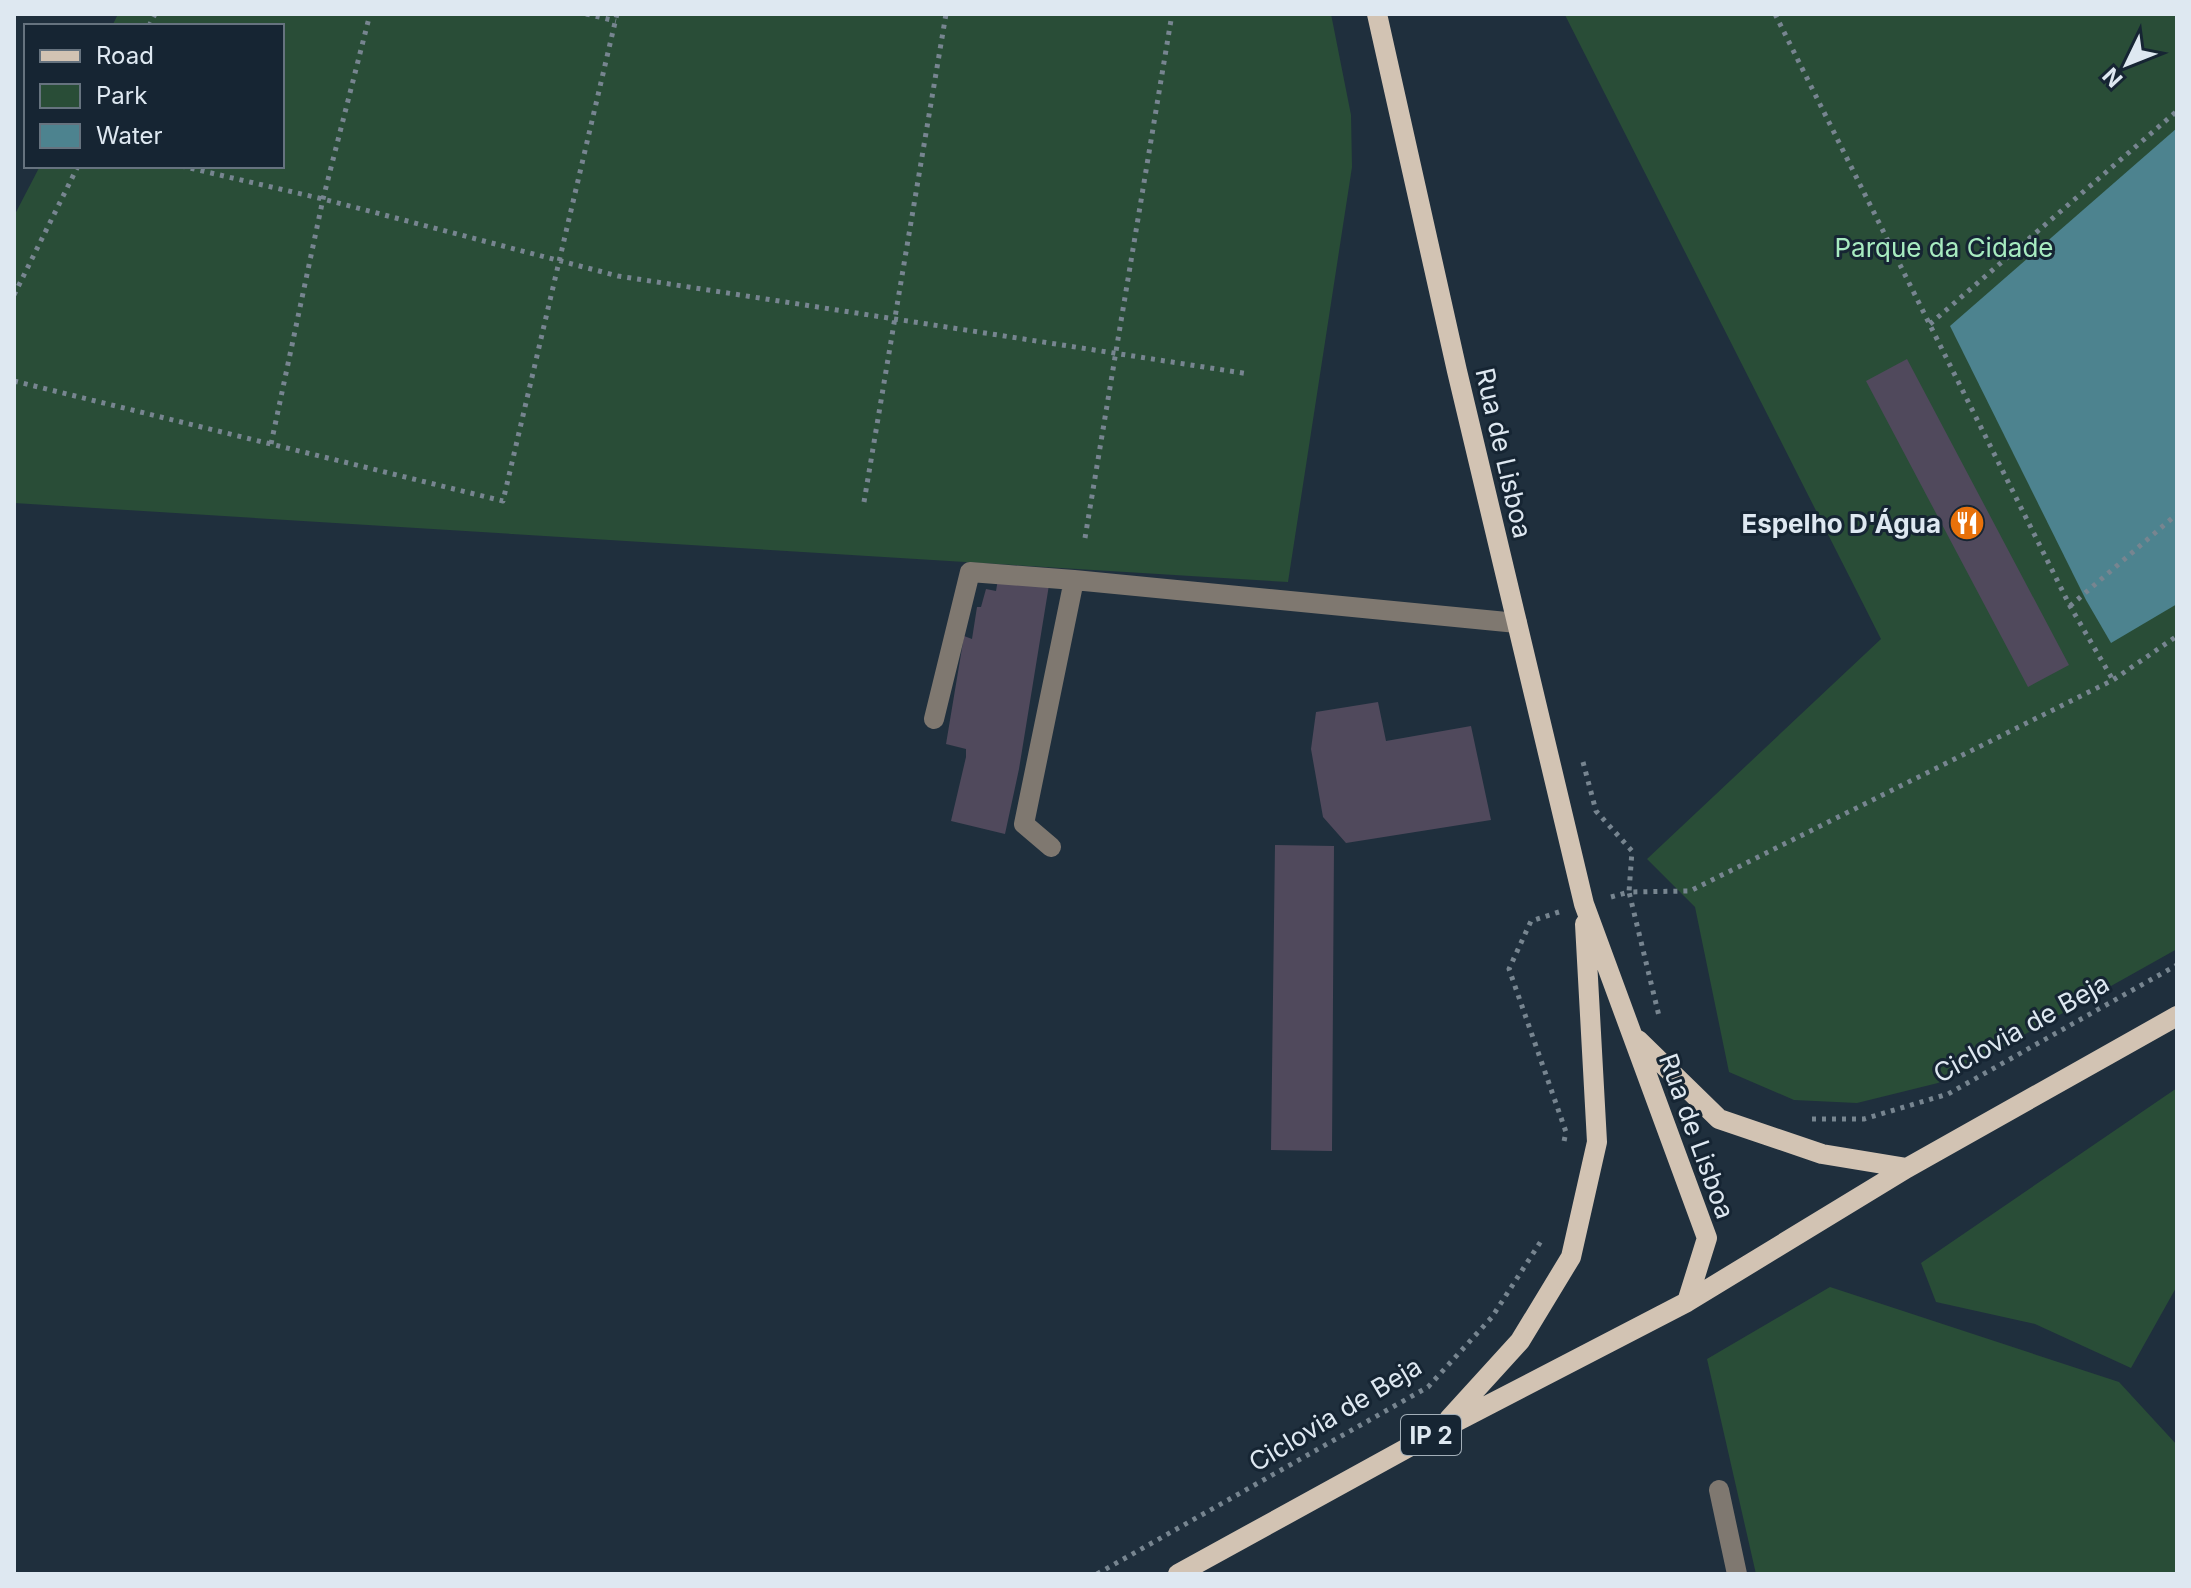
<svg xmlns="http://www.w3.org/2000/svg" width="2191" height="1588" viewBox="0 0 2191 1588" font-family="Inter,sans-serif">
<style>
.green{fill:#294d37}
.water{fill:#4d838f}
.building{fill:#50495c}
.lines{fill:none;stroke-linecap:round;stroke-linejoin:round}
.path{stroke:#778590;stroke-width:5;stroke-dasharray:4 6;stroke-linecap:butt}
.minor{stroke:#7f7870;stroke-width:20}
.major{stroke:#d2c3b3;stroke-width:20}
.labels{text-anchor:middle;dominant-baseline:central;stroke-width:6;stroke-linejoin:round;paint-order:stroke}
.shield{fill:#162533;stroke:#a2aeb8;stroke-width:2}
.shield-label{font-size:24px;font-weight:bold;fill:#dee8f1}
.park-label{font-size:26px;fill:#a7ebc0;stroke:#162533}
.street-label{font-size:26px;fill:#dee8f1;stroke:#162533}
.poi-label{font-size:26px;font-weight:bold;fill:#dee8f1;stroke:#162533;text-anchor:end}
</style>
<rect width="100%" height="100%" fill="#1f2f3d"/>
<!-- green -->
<path class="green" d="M118 14H1331L1351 115 1352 167 1288 582 14 503V216L40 166H282V26H112Z
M2177 14V949L1938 1083 1857 1103 1794 1100 1729 1072 1695 907 1647 859 1881 639 1565 15Z
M2177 1088V1286L2131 1368 2035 1324 1936 1302 1921 1263Z
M1830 1287 2119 1382 2177 1445V1574H1756L1707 1359Z"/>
<!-- water -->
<path class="water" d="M2177 128V604L2111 643 2086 600 1950 326Z"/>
<!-- building -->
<path class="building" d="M1907 359 2069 665 2028 687 1866 381Z
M998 579 1049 585 1019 769 1005 834 951 821 966 757V749L946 744 964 636 972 639 977 607H981L986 589 996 591Z
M1378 702 1386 741 1471 726 1491 820 1346 843 1323 817 1311 749 1316 712Z
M1275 845 1334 846 1332 1151 1271 1150Z"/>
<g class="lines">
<!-- path -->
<path class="path" d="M586 14 616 21
M1775 14 2070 606 2113 680
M149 26 155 14
M181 166 323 199 618 276 1249 374
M14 295 78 166
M1930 324 2177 111
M14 381 503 501 617 14
M271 444 323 199 370 14
M864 502 946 14
M1085 538 1172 14
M2070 606 2177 514
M1583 762 1596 811 1632 851 1629 892 1690 891 2113 680 2177 636
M1611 897 1629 892 1659 1016
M1559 912 1531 921 1509 969 1566 1132 1563 1146
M1812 1119H1864L1948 1094 2177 965
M1097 1574 1428 1387 1492 1317 1543 1238"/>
<!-- minor -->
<path class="minor" d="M934 719 970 572 1074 580
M1051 847 1024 824 1074 580 1517 623
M1719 1490 1737 1574"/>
<!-- major -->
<path class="major" d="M1377 14 1457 371 1584 904 1707 1238 1687 1302
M1638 1040 1719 1119 1822 1154 1907 1168
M1449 1419 1520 1341 1571 1257 1597 1142 1585 924
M1178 1574 1438 1431 1687 1302 1907 1168 2177 1016"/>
</g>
<!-- icons -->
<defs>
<symbol id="restaurant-disc" viewBox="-11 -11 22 22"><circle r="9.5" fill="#e8710a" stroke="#162533"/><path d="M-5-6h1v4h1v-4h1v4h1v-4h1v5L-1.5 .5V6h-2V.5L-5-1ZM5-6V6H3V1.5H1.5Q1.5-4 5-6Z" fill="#fff"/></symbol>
</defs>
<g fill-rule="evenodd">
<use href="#restaurant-disc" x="1947" y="503" width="40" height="40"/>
</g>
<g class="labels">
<!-- shield labels -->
<rect class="shield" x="1401" y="1415" width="60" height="40" rx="6"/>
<g class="shield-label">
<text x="1431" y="1435">IP 2</text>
</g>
<!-- park labels -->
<g class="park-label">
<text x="1944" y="247">Parque da Cidade</text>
</g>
<!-- street labels -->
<g class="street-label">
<text transform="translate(1504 453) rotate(77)">Rua de Lisboa</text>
<text transform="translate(2021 1028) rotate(-29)">Ciclovia de Beja</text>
<text transform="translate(1697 1136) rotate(70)">Rua de Lisboa</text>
<text transform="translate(1335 1414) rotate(-31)">Ciclovia de Beja</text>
</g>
<!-- poi labels -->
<g class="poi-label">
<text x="1941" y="523">Espelho D'Água</text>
</g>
</g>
<!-- border -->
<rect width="2191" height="1588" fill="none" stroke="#dee8f1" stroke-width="32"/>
<!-- legend -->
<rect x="24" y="24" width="260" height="144" fill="#162533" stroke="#66737f" stroke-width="2"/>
<rect x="40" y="50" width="40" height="12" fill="#d2c3b3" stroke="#66737f" stroke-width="2"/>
<text x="96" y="64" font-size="24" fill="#dee8f1">Road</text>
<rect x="40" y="84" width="40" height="24" fill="#294d37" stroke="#66737f" stroke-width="2"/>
<text x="96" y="104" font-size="24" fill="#dee8f1">Park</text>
<rect x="40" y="124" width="40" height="24" fill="#4d838f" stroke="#66737f" stroke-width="2"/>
<text x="96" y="144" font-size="24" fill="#dee8f1">Water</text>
<!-- north arrow -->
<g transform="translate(2127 64) rotate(227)" stroke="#162533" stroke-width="6" paint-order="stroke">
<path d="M0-6L14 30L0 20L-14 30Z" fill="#dee8f1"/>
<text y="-12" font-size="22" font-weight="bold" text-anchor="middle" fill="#dee8f1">N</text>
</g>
</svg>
